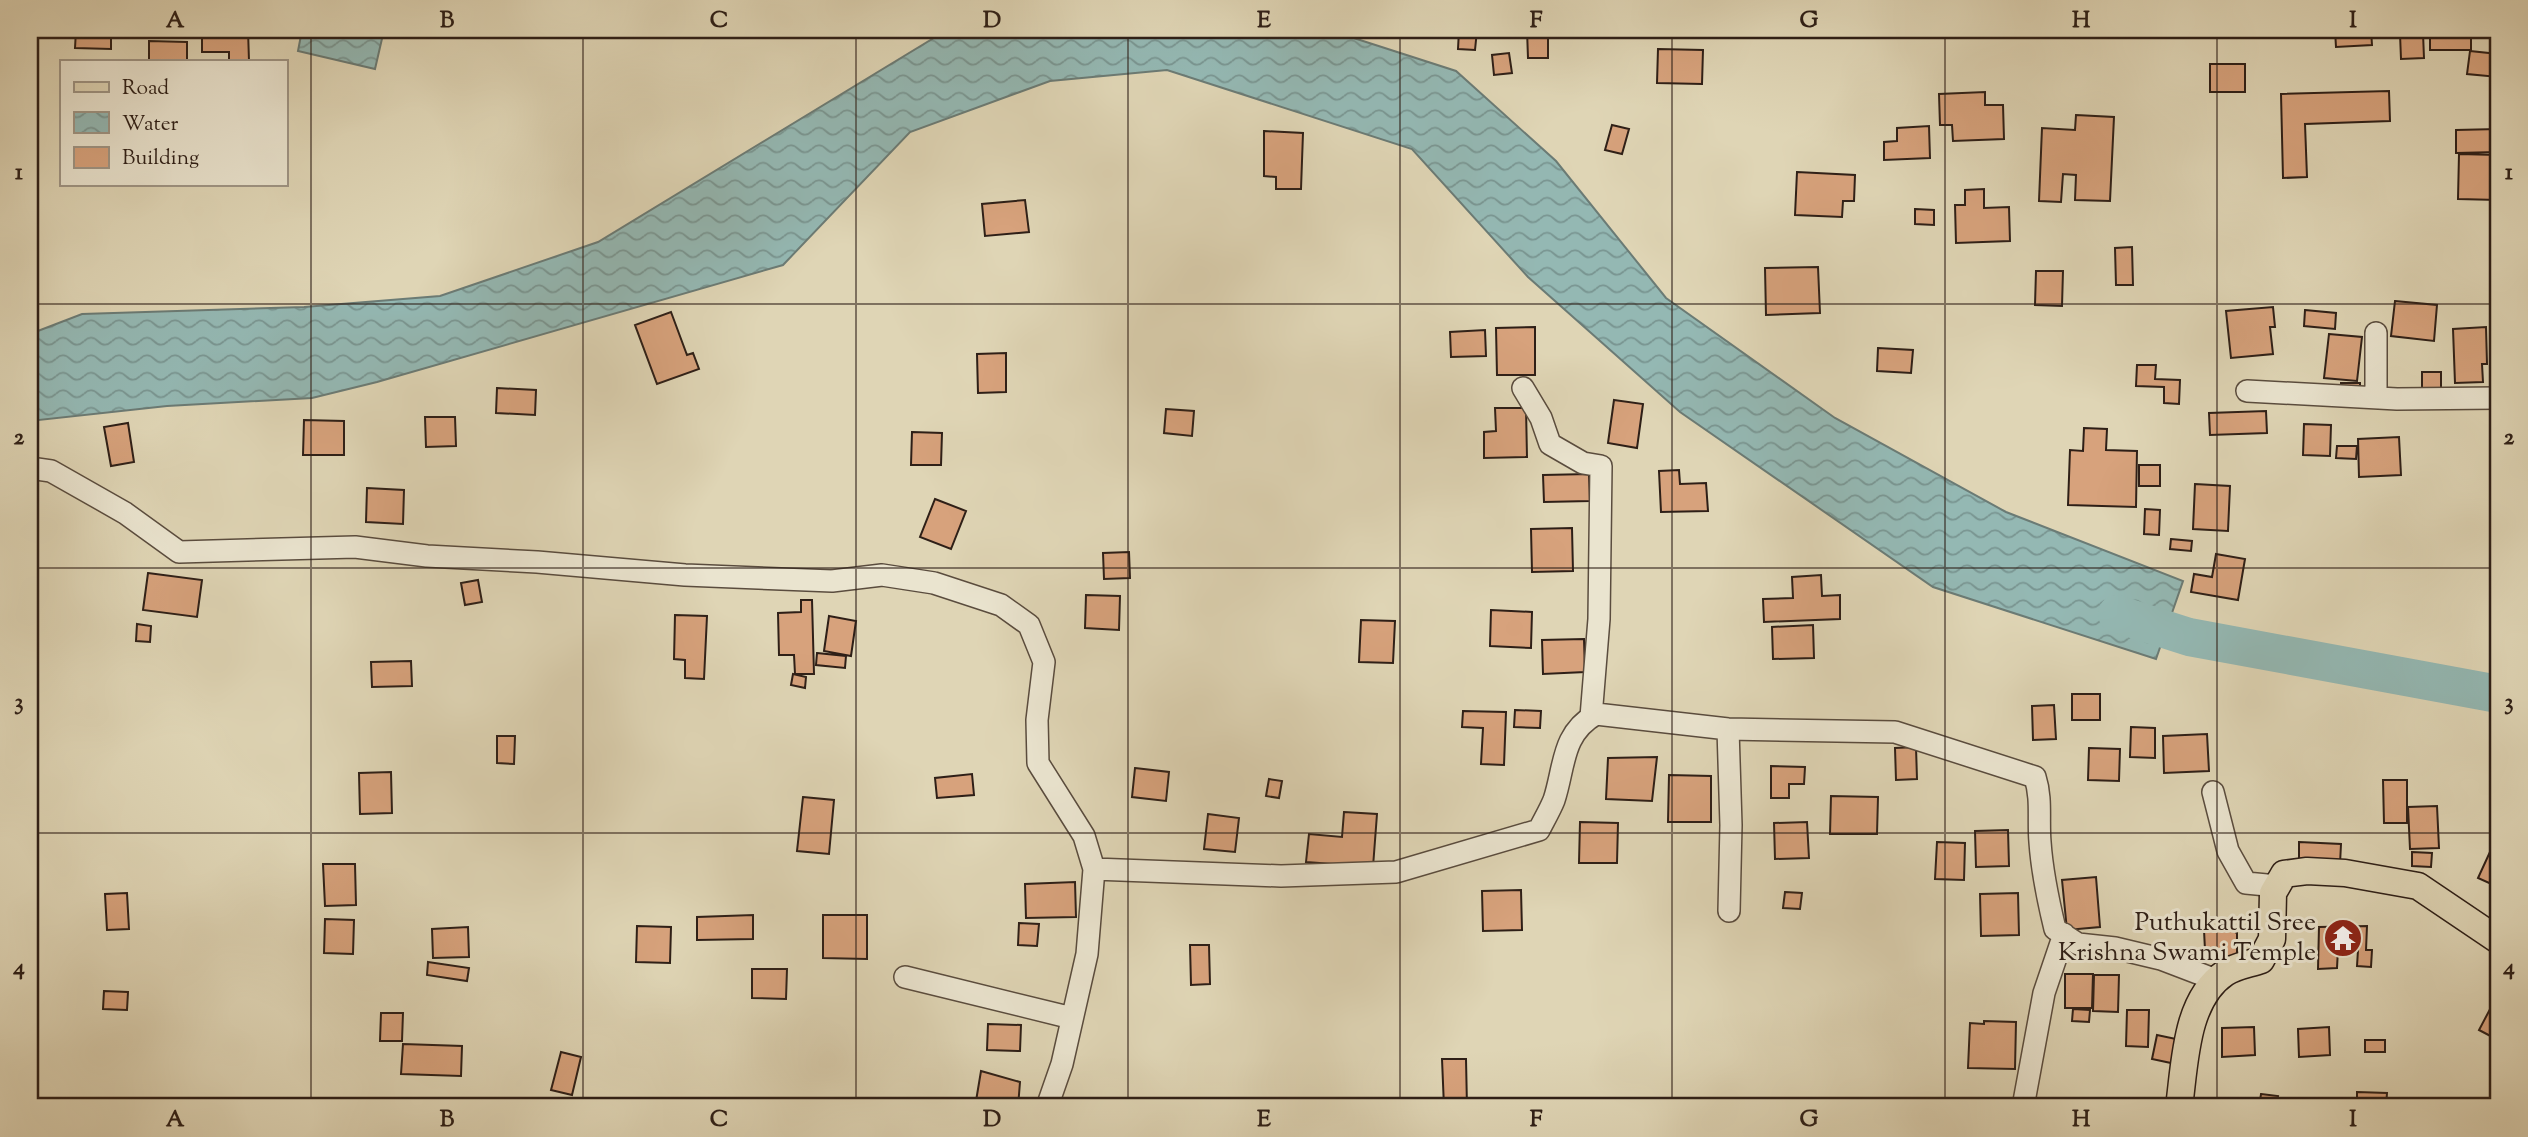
<svg xmlns="http://www.w3.org/2000/svg" width="2528" height="1137" viewBox="0 0 2528 1137" font-family="'Sorts Mill Goudy',serif">
<style>
.water{fill:url(#water-waves);stroke:#6b7b75;stroke-width:2}
.lines{fill:none;stroke-linecap:round;stroke-linejoin:round}
.river{stroke:#94b8b3;stroke-width:38}
.building{fill:#d7a27c;stroke:#2e1f17;stroke-width:2}
.minor-casing{stroke:#5a4c3e;stroke-width:24}
.major-casing{stroke:#2e1f17;stroke-width:29}
.minor{stroke:#eae4cf;stroke-width:21}
.major{stroke:#dfd5b5;stroke-width:26}
.grid{fill:none;stroke:#2e1f17;stroke-width:2;stroke-opacity:0.55}
.labels{text-anchor:middle;dominant-baseline:central;stroke-width:6;stroke-linejoin:round;paint-order:stroke}
.poi-label{font-size:26px;fill:#2e1f17;stroke:#eae4cf;text-anchor:end}
.neatline{fill:none;stroke:#2e1f17;stroke-width:2.5}
.grid-label{font-size:23px;text-anchor:middle;font-weight:bold;fill:#2e1f17}
</style>
<defs>
<pattern id="water-waves" width="16" height="10" patternUnits="userSpaceOnUse" patternTransform="scale(1.75)"><rect width="16" height="10" fill="#94b8b3"/><path d="M0 5q4-4 8 0t8 0" fill="none" stroke="#799591"/></pattern>
</defs>
<rect width="100%" height="100%" fill="#dfd5b5"/>
<filter id="stains"><feTurbulence type="fractalNoise" baseFrequency=".00286" numOctaves="4"/><feColorMatrix values="0 0 0 0 .2 0 0 0 0 .09 0 0 0 0 .02 0 0 0 .5 -.17"/></filter>
<radialGradient id="worn" r=".72"><stop offset=".6" stop-color="#630" stop-opacity="0"/><stop offset="1" stop-color="#630" stop-opacity=".3"/></radialGradient>
<!-- water -->
<path class="water" d="M302 30H384L375 69 298 51Z
M947 30H1329L1456 71 1556 161 1666 298 1835 418 2006 512 2183 581 2156 659 1933 587 1680 412 1528 277 1412 149 1167 70 1050 81 910 132 783 265 377 382 312 398 167 406 30 421V334L82 314 304 307 440 296 598 242Z"/>
<g class="lines">
<!-- river -->
<path class="river" d="M2117 614 2189 637 2498 694"/>
</g>
<!-- building -->
<path class="building" d="M76 30H111V49L75 48Z
M202 30H248L249 61H229V52H202Z
M1459 30H1477L1475 50 1458 49Z
M1527 30H1548V58H1528Z
M2335 30H2371L2372 45 2336 47Z
M2430 30H2471V50H2430Z
M2423 33 2424 58 2401 59 2400 34Z
M149 41 187 42V61H149Z
M1658 49 1703 50 1702 84 1657 83Z
M2470 51 2498 54V77L2467 74Z
M1509 53 1512 73 1494 75 1492 55Z
M2210 64H2245V92H2210Z
M2389 91 2390 121 2305 124 2307 177 2283 178 2281 94Z
M1985 92V105H2003L2004 139 1953 141 1952 125H1940L1939 94Z
M2076 115 2114 117 2110 201 2075 200 2076 175 2063 174 2061 202 2039 201 2042 128 2075 130Z
M1612 125 1629 129 1622 154 1605 150Z
M1929 126 1930 158 1884 160V142L1897 141V128Z
M2498 129V152L2456 153V130Z
M1264 131 1303 133 1301 189H1276V177L1264 176Z
M2459 154 2498 155V200L2458 199Z
M1797 172 1855 175 1854 201H1843L1842 217 1795 215Z
M1984 189V208L2009 207 2010 241 1956 243 1955 205H1965V190Z
M1025 200 1029 232 985 236 982 204Z
M1915 209 1934 210V225L1915 224Z
M2132 247 2133 285H2116L2115 248Z
M1818 267 1820 313 1766 315 1765 268Z
M2036 271H2063L2062 306 2035 305Z
M2395 301 2437 305 2434 341 2391 336Z
M2273 307 2275 327H2270L2273 354 2231 358 2226 311Z
M2305 310 2336 313 2335 329 2304 326Z
M671 312 687 355 693 353 699 369 657 384 635 325Z
M1535 327V375H1497L1496 328Z
M2486 327 2487 364H2482L2483 382 2455 383 2453 329Z
M1485 330 1486 356 1451 357 1450 332Z
M2329 334 2362 337 2357 381 2324 378Z
M1878 348 1913 350 1911 373 1877 371Z
M1006 353V392L978 393 977 354Z
M2137 365H2156L2155 379 2180 380 2179 404 2164 403V387L2136 386Z
M2422 372H2441V391H2422Z
M2341 383H2360V394H2341Z
M497 388 536 390 535 415 496 413Z
M1614 400 1643 404 1637 448 1608 443Z
M1495 408H1526L1527 457 1484 458V432L1496 431Z
M1166 409 1194 411 1192 436 1164 433Z
M2266 411 2267 433 2210 435 2209 413Z
M425 417H455L456 446 426 447Z
M304 420 344 421V455H303Z
M128 423 134 462 111 466 104 427Z
M2304 424 2331 425 2330 456 2303 455Z
M2084 428 2107 429 2106 450 2137 451 2136 507 2068 505 2070 450 2083 451Z
M912 432 942 433 941 465H911Z
M2399 437 2401 475 2359 477 2358 439Z
M2337 446H2357L2356 459 2336 458Z
M2139 465H2160V486H2139Z
M1679 470 1680 484 1706 483 1708 511 1661 512 1659 471Z
M1589 474 1590 501 1544 502 1543 475Z
M2195 484 2230 486 2228 531 2193 529Z
M367 488 404 490 403 524 366 522Z
M935 499 966 511 951 549 920 537Z
M2145 509 2160 510 2159 535 2144 534Z
M1572 528 1573 571 1532 572 1531 529Z
M2171 539 2192 541 2191 551 2170 549Z
M1129 552 1130 578 1104 579 1103 553Z
M2216 554 2245 559 2238 600 2191 592 2194 574 2212 577Z
M148 573 202 580 197 617 143 610Z
M1821 575 1822 596 1840 595V619L1764 622 1763 599 1793 598 1792 577Z
M478 580 482 602 465 605 461 583Z
M1086 595 1120 596 1119 630 1085 628Z
M801 600H812L814 674H795L794 655H779L778 613 801 612Z
M1491 610 1532 612 1531 648 1490 646Z
M675 615 707 616 704 679 685 678V660L674 659Z
M829 616 856 621 851 656 824 651Z
M1361 620 1395 621 1393 663 1359 662Z
M137 624 151 626 150 642 136 641Z
M1813 625 1814 658 1773 659 1772 627Z
M1584 639 1585 672 1543 674 1542 640Z
M817 653 846 656 845 668 816 665Z
M411 661 412 686 372 687 371 662Z
M793 674 806 677 805 688 791 685Z
M2072 694H2100V720H2072Z
M2054 705 2056 739 2033 740 2032 706Z
M1515 710 1541 711 1540 728 1514 727Z
M1463 711 1506 712 1504 765 1481 764 1483 728 1462 727Z
M2131 727 2155 728V758L2130 757Z
M2207 734 2209 771 2164 773 2163 736Z
M497 736H515L514 764 497 763Z
M1916 747 1917 779 1896 780 1895 748Z
M2089 748 2120 749 2119 781 2088 780Z
M1657 757 1652 801 1606 799 1608 758Z
M1771 766 1805 767 1804 784H1789V798H1771Z
M1135 768 1169 772 1166 801 1132 797Z
M391 772 392 813 360 814 359 773Z
M972 774 974 795 937 798 935 778Z
M1669 775 1711 776V822H1668Z
M1269 779 1282 781 1279 798 1266 796Z
M2383 780H2407V823H2384Z
M1831 796 1878 797 1877 834H1830Z
M803 797 834 800 829 854 797 851Z
M2437 806 2439 848 2410 849 2408 807Z
M1344 812 1377 814 1373 867 1306 862 1309 834 1342 837Z
M1208 814 1239 818 1235 852 1204 849Z
M1580 822 1618 823 1617 863H1579Z
M1807 822 1809 858 1775 859 1774 823Z
M2008 830 2009 866 1976 867 1975 831Z
M2495 841 2498 843V887L2478 878Z
M1937 842 1965 843 1964 880 1935 879Z
M2299 842 2341 844 2340 864H2299Z
M2412 852 2432 853 2431 867 2412 866Z
M323 864H355L356 905 325 906Z
M2096 877 2100 927 2067 930 2062 880Z
M1075 882 1076 917 1026 918 1025 884Z
M1521 890 1522 930 1483 931 1482 891Z
M1785 892 1802 893 1800 909 1783 908Z
M127 893 129 929 107 930 105 894Z
M2018 893 2019 935 1981 936 1980 894Z
M753 915V939L697 940V917Z
M823 915H867V959L823 958Z
M325 919 354 920 353 954 324 953Z
M1019 923 1039 924 1037 946 1018 945Z
M637 926 671 927 670 963 636 962Z
M2367 926 2366 950H2372L2371 967 2357 966 2358 950 2338 949 2337 968 2318 969 2319 927Z
M468 927 469 957 433 958 432 929Z
M2227 928 2237 933V961L2210 959 2205 950 2204 930Z
M1190 945H1209L1210 984 1191 985Z
M428 962 469 968 467 981 427 975Z
M752 969H787L786 999 752 998Z
M2065 974H2093L2092 1008H2065Z
M2094 975H2119L2118 1012 2093 1011Z
M104 991 128 992 127 1010 103 1009Z
M2497 996H2498V1040L2479 1030Z
M2073 1009 2090 1010 2089 1022 2072 1021Z
M2127 1010H2149L2148 1047 2126 1046Z
M381 1013H403L402 1041H380Z
M1984 1021 2016 1022 2015 1069 1968 1068 1970 1023 1984 1024Z
M988 1024 1021 1025 1020 1051 987 1050Z
M2254 1027 2255 1055 2222 1057V1028Z
M2329 1027 2330 1055 2299 1057 2298 1029Z
M2157 1035 2176 1039 2171 1063 2152 1059Z
M2365 1040H2385V1052H2365Z
M403 1044 462 1046 461 1076 401 1074Z
M561 1052 581 1057 572 1095 551 1090Z
M1442 1059H1466L1467 1107H1444Z
M981 1071 1020 1082 1018 1107H975Z
M2357 1092 2387 1093 2386 1107H2357Z
M2261 1094 2278 1096 2276 1107H2259Z
M1975 1100 2008 1107H1973Z"/>
<g class="lines">
<defs>
<path id="minor" d="M1523 388 1541 418 1550 444 1583 463 1601 466 1599 619 1591 717
M2247 391 2397 399 2498 398
M2376 398V333
M30 468 51 471 125 513 179 552 355 547 427 556 537 562 685 575 832 581 882 575 934 583 1001 605 1029 625 1044 662 1037 720 1038 763 1084 836 1094 869
M1728 729 1731 825 1729 911
M2213 792 2228 851 2246 883 2277 886
M905 977 1072 1018
M1047 1107 1062 1064 1087 954 1094 869 1281 876 1396 872 1539 830C1544 820 1550 810 1554 800 1565 767 1561 734 1596 714L1728 729 1895 732 2035 777C2042 799 2038 819 2040 842 2042 872 2048 900 2055 929L2078 944 2115 948 2161 959 2216 980
M2023 1107 2044 993 2064 934"/>
<path id="major" d="M2179 1107C2185 1064 2185 1000 2225 973 2235 966 2250 964 2261 960L2272 939 2273 893 2284 874 2307 871 2345 873 2418 886 2498 940"/>
</defs>
<!-- minor casing -->
<use href="#minor" class="minor-casing"/>
<!-- major casing -->
<use href="#major" class="major-casing"/>
<!-- minor -->
<use href="#minor" class="minor"/>
<!-- major -->
<use href="#major" class="major"/>
</g>
<!-- grid -->
<path class="grid" d="M311 30V1107M583 30V1107M856 30V1107M1128 30V1107M1400 30V1107M1672 30V1107M1945 30V1107M2217 30V1107M30 304H2498M30 568H2498M30 833H2498"/>
<!-- icons -->
<defs>
<symbol id="temple-disc" viewBox="-11 -11 22 22"><circle r="9.5" fill="#8f2418" stroke="#eae4cf"/><path d="M0-6L5-2H3V0L6.5 2.5H4V6H1.5V3h-3V6H-4V2.5H-6.5L-3 0V-2H-5Z" fill="#fff"/></symbol>
</defs>
<g fill-rule="evenodd">
<use href="#temple-disc" x="2321" y="916" width="44" height="44"/>
</g>
<g class="labels">
<!-- poi labels -->
<g class="poi-label">
<text x="2316" y="923">Puthukattil Sree<tspan x="2316" dy="30">Krishna Swami Temple</tspan></text>
</g>
</g>
<!-- margin -->
<rect width="2528" height="1137" fill="none" stroke="#dfd5b5" stroke-width="77"/>
<!-- legend -->
<rect x="60" y="60" width="228" height="126" fill="#eae4cf" stroke="#9f9585" stroke-width="2"/>
<rect x="74" y="82" width="35" height="10" fill="#dfd5b5" stroke="#9f9585" stroke-width="2"/>
<text x="122" y="94" font-size="21" fill="#2e1f17">Road</text>
<rect x="74" y="112" width="35" height="21" fill="url(#water-waves)" stroke="#9f9585" stroke-width="2"/>
<text x="122" y="130" font-size="21" fill="#2e1f17">Water</text>
<rect x="74" y="147" width="35" height="21" fill="#d7a27c" stroke="#9f9585" stroke-width="2"/>
<text x="122" y="164" font-size="21" fill="#2e1f17">Building</text>
<rect x="38" y="38" width="2452" height="1060" class="neatline"/>
<g class="grid-label">
<text x="175" y="27">A</text>
<text x="447" y="27">B</text>
<text x="719" y="27">C</text>
<text x="992" y="27">D</text>
<text x="1264" y="27">E</text>
<text x="1536" y="27">F</text>
<text x="1809" y="27">G</text>
<text x="2081" y="27">H</text>
<text x="2353" y="27">I</text>
<text x="19" y="179">1</text>
<text x="2509" y="179">1</text>
<text x="19" y="444">2</text>
<text x="2509" y="444">2</text>
<text x="19" y="709">3</text>
<text x="2509" y="709">3</text>
<text x="19" y="974">4</text>
<text x="2509" y="974">4</text>
<text x="175" y="1126">A</text>
<text x="447" y="1126">B</text>
<text x="719" y="1126">C</text>
<text x="992" y="1126">D</text>
<text x="1264" y="1126">E</text>
<text x="1536" y="1126">F</text>
<text x="1809" y="1126">G</text>
<text x="2081" y="1126">H</text>
<text x="2353" y="1126">I</text>
</g>
<rect width="100%" height="100%" filter="url(#stains)"/>
<rect width="100%" height="100%" fill="url(#worn)"/>
</svg>
